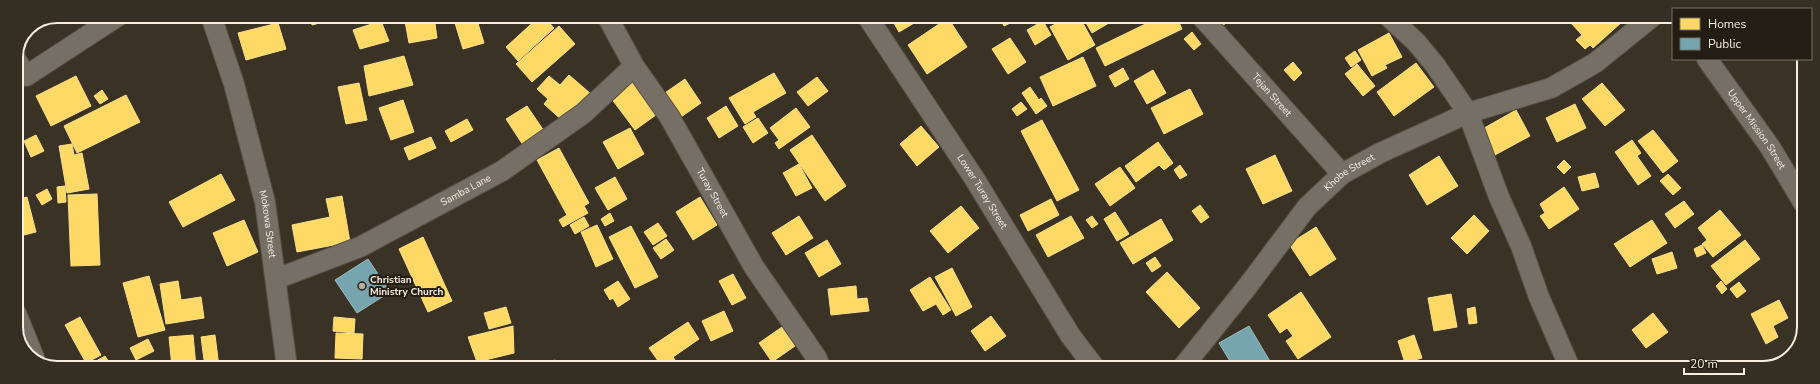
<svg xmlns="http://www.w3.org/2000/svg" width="1820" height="384" viewBox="0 0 1820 384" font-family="'Nunito Sans',sans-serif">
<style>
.homes{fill:#ffd966;stroke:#fcdf8a}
.public{fill:#76a5af;stroke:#9cbbbd}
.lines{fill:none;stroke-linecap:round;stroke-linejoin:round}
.street-casing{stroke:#575045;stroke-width:22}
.street{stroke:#766f66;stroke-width:20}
.poi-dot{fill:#b4ac9e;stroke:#231d13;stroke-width:1.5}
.labels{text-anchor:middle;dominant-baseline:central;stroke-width:4;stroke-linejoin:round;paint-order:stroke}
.street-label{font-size:10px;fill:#f6eddf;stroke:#231d13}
.poi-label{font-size:10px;font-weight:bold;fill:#f6eddf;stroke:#231d13;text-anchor:start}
.rim{fill:none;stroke:#f6eddf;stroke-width:2}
</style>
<rect width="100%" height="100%" fill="#3a3225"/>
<!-- homes -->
<path class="homes" d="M242 16H267L244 22Z
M310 16H342V17L312 25Z
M404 16H434L437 38 409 43Z
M540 16H543L554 28 518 61 506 47Z
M890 16H926L899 32Z
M999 16H1025L1004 26Z
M1069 16H1079L1095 45 1068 60 1050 27Z
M1082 16H1112L1114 20 1092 33Z
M1162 16H1176L1182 29 1105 66 1096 48Z
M476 17 484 43 463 49 455 23Z
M1213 17H1233L1221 27Z
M1578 17H1617L1622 22 1593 48 1590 45 1585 49 1576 40 1582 35 1571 23Z
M948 18 967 47 927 74 908 45Z
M381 21 389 41 360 49 353 30Z
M1043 21 1051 35 1035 45 1027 30Z
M278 23 286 49 246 60 238 33Z
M559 26 575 44 532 82 516 64Z
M1192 32 1201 44 1194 50 1184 39Z
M1389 33 1402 57 1385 65 1387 68 1372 76 1358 50Z
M1010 38 1026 62 1008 74 992 49Z
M1355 51 1361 60 1351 67 1345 58Z
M404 56 413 85 369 96 364 66Z
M1083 57 1096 86 1053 106 1040 77Z
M1293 62 1302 73 1294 81 1284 70Z
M1416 63 1434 87 1394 116 1377 92Z
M1357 64 1375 86 1363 96 1345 74Z
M1123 68 1129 79 1115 87 1109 76Z
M1153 70 1166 93 1147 104 1134 81Z
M774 73 786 93 753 112 756 117 745 124 729 98Z
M569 75 591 94 565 123 544 104 548 99 537 89 549 76 560 85Z
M76 76 91 106 51 126 36 96Z
M817 77 828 91 808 106 797 92Z
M685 79 701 103 678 119 662 95Z
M636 80 660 112 635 130 611 98Z
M359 83 367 120 346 124 338 87Z
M1602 83 1625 110 1605 126 1582 99Z
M1030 87 1039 100 1041 98 1047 106 1036 114 1022 93Z
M1190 89 1203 114 1164 134 1151 108Z
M102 90 108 99 100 104 94 96Z
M126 95 140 122 77 153 64 126Z
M403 100 414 132 391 140 379 108Z
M1021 102 1027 109 1017 116 1012 109Z
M1575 104 1586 128 1557 142 1546 118Z
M527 106 544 131 523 145 506 119Z
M726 106 738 126 719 138 707 118Z
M796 108 810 127 779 149 775 143 779 140 770 128Z
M1516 110 1530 136 1493 156 1479 131Z
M758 118 768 133 753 143 743 127Z
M467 119 473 130 451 142 445 131Z
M1042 120 1079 190 1057 201 1021 131Z
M921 126 939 147 917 166 900 144Z
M630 128 644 154 618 169 603 142Z
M1653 130 1678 161 1663 173 1638 141Z
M36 135 44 151 31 157 24 141Z
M812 135 846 186 825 201 790 150Z
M431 137 436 148 409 160 404 148Z
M1632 140 1641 153 1637 156 1651 176 1638 185 1615 152Z
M1158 142 1173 163 1164 170 1159 165 1136 182 1125 166Z
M72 144 74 155 82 153 89 189 67 193 59 146Z
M559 148 589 203 584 206 588 213 563 227 559 220 567 215 537 160Z
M1275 155 1292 191 1263 204 1246 169Z
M1439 156 1458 186 1427 205 1409 175Z
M1564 160 1571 167 1564 174 1557 167Z
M799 164 812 188 796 196 783 173Z
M1180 165 1187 175 1180 179 1174 170Z
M1120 167 1135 188 1110 206 1095 184Z
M1595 173 1599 187 1582 191 1578 177Z
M221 174 235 200 183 227 169 202Z
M1668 174 1681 188 1673 195 1660 181Z
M615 177 627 199 608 210 595 188Z
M65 186 66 202 58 203 57 187Z
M1564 187 1579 209 1549 229 1540 216 1545 213 1540 204Z
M47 189 52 199 42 205 36 195Z
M97 194 100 265 71 266 68 195Z
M342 196 350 242 297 252 292 225 330 217 326 199Z
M27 197 36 232 16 237V200Z
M700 197 717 225 693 240 676 212Z
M1051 199 1059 215 1028 231 1020 215Z
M1684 201 1694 214 1675 228 1665 214Z
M1200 205 1209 217 1201 223 1192 211Z
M961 206 979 228 948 253 930 231Z
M1720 210 1741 235 1713 257 1702 244 1707 240 1698 228Z
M1115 212 1129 234 1117 241 1104 219Z
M610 213 614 221 605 226 601 219Z
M1474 215 1489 231 1467 254 1451 238Z
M799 216 813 238 786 255 772 233Z
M1071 216 1084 238 1048 257 1036 235Z
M1092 216 1098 224 1092 228 1086 220Z
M584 217 589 226 575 234 570 225Z
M1161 219 1173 240 1133 264 1120 243Z
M244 220 258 252 227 266 213 233Z
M1652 220 1667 243 1630 267 1614 244Z
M658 223 667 236 653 245 644 232Z
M597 225 613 259 596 267 581 232Z
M631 226 658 277 635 288 609 237Z
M1316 227 1336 259 1310 276 1289 244Z
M423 237 452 301 428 312 399 249Z
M666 239 674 250 661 259 653 248Z
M827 240 841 264 819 277 805 253Z
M1745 240 1760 259 1726 285 1711 266Z
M1702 245 1706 253 1697 257 1694 249Z
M1672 252 1677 268 1657 274 1652 259Z
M1155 257 1161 266 1152 272 1146 263Z
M952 268 972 307 956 316 935 277Z
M1167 272 1200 308 1179 328 1146 292Z
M733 274 746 298 732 305 719 281Z
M149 276 165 330 138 337 123 283Z
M930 277 951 310 943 315 936 304 923 311 910 290Z
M178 281 181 300 201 297 204 318 166 324 160 284Z
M618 281 630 299 618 307 613 298 610 300 604 290Z
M1721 281 1727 289 1722 294 1716 286Z
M1739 282 1746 291 1737 298 1730 289Z
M856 286 857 299 867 298 869 311 831 315 828 289Z
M1301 292 1331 337 1298 359 1286 341 1293 336 1287 328 1280 333 1268 315Z
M1451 294 1457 327 1434 331 1428 298Z
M1779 300 1788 318 1773 326 1778 337 1766 344 1751 314Z
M506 307 511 323 489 329 484 313Z
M1475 307 1477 323 1469 324 1467 309Z
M724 311 733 331 711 341 702 321Z
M1653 313 1668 332 1646 348 1632 330Z
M991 316 1006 336 985 351 971 331Z
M80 317 101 355 86 363 65 325Z
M334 317 355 319 354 333 333 331Z
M688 322 699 339 673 357 677 363 670 368H667L664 363 661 365 649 348Z
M513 326 514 353 477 362 468 337Z
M782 327 795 346 772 362 759 343Z
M336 333 363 334 362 359 335 358Z
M193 335 196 367H172L169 337Z
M215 335 219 367H205L201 337Z
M1414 335 1422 358 1405 363 1398 341Z
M148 339 154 351 136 360 130 348Z
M105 356 112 367H100L96 361Z
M555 360 558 367H546L544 365Z
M89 364 90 367H78Z"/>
<!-- public -->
<path class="public" d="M368 259 390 292 357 313 335 280Z
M1249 326 1274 368H1234L1219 343Z"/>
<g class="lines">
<defs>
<g id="street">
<path id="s1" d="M211 16 234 84 265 202 287 367"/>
<path id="s2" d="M607 16 634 66 669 116 754 267 816 357 821 368"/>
<path id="s3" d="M867 16 974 178 1070 335 1095 368"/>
<path id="s4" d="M1201 16 1342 174"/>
<path id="s5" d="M1707 59 1770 147 1803 202"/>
<path d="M16 60 26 76 118 16"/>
<path id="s6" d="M276 279 360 247 502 171 584 113 634 66"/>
<path d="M16 313 35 360"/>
<path id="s7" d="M1182 368 1247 287 1307 207 1342 174 1380 153 1468 113 1435 65 1416 42 1389 17"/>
<path d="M1570 368 1539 297 1521 246 1499 197 1468 113 1551 88 1595 63 1652 17"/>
</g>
</defs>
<!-- street casing -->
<use href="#street" class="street-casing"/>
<!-- street -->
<use href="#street" class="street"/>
</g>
<!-- markers -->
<circle class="poi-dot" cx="362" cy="286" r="4"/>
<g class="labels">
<!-- street labels -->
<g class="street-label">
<text stroke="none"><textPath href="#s4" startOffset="106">Tejan Street</textPath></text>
<text stroke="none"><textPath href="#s5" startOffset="86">Upper Mission Street</textPath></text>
<text stroke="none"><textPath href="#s7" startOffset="259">Khobe Street</textPath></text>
<text stroke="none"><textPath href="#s6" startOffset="210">Samba Lane</textPath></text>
<text stroke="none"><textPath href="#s3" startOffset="210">Lower Turay Street</textPath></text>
<text stroke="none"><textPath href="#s2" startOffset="206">Turay Street</textPath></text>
<text stroke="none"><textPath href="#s1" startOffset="216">Mokowa Street</textPath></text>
</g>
<!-- poi labels -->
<g class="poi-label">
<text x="370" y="280">Christian<tspan x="370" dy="12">Ministry Church</tspan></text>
</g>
</g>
<!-- crop -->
<path d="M0 0H1820V384H0ZM57 23H1763A34 34 0 0 1 1797 57V327A34 34 0 0 1 1763 361H57A34 34 0 0 1 23 327V57A34 34 0 0 1 57 23Z" fill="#342e23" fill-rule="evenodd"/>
<path class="rim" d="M57 23H1763A34 34 0 0 1 1797 57V327A34 34 0 0 1 1763 361H57A34 34 0 0 1 23 327V57A34 34 0 0 1 57 23Z"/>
<!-- legend -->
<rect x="1672" y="8" width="140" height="52" fill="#231d13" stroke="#777065"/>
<rect x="1680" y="18" width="20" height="12" fill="#ffd966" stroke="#777065"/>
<text x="1708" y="28" font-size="12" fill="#f6eddf">Homes</text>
<rect x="1680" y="38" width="20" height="12" fill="#76a5af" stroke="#777065"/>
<text x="1708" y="48" font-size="12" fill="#f6eddf">Public</text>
<!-- scale -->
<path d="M1684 368v6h60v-6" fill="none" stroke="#f6eddf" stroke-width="2"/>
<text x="1690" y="368" font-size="12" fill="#f6eddf" stroke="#231d13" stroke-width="3" paint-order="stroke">20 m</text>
</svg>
